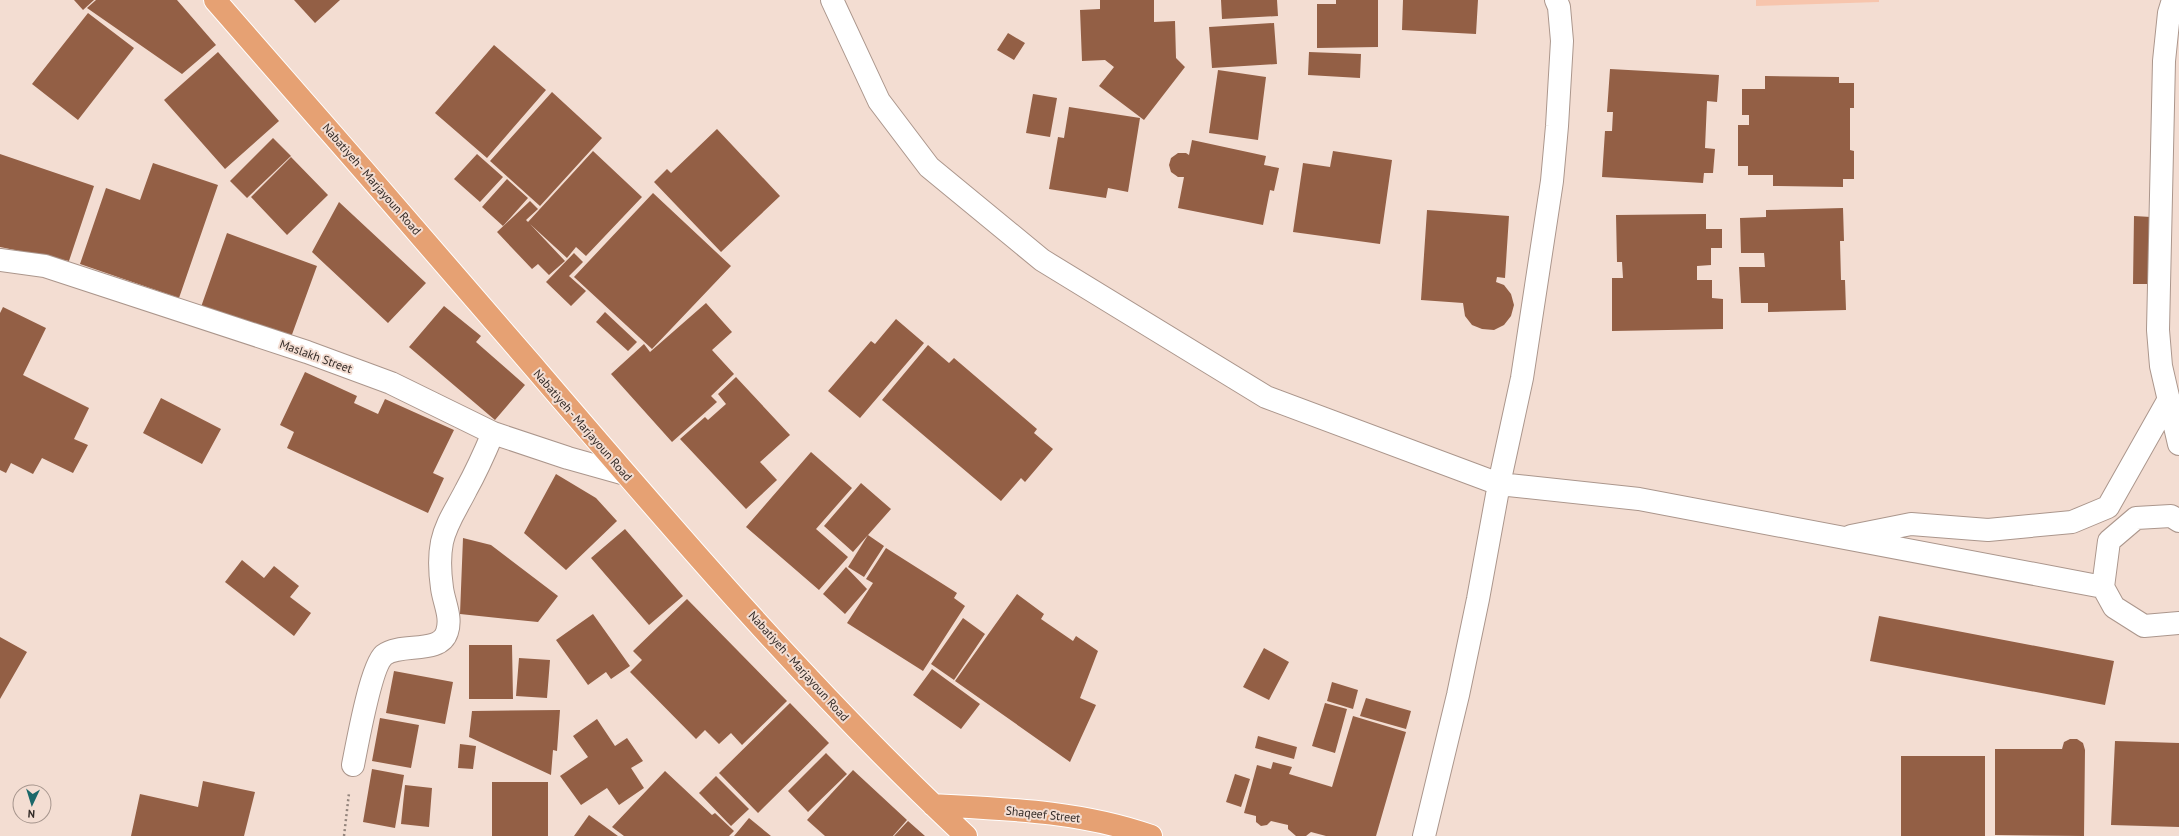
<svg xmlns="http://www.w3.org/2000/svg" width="2179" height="836" viewBox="0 0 2179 836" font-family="'PT Sans',sans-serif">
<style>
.green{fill:#f7c5ad}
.building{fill:#935f45}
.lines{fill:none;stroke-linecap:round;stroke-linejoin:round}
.minor-casing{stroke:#ab968c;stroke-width:24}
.major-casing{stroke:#fff;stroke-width:24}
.path{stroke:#93847c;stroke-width:2.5;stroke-dasharray:2 3;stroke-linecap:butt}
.minor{stroke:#fff;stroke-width:22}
.major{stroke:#e6a173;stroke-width:22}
.labels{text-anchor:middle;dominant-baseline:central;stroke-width:4;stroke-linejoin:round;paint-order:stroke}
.street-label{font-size:12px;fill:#322a26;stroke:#f3ddd2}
</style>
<rect width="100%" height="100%" fill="#f3ddd2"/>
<!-- green -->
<path class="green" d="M1756 0H1879V2L1756 6Z"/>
<!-- building -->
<path class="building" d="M74 0H94L83 10Z
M96 0H177L216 45 182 74 87 8Z
M294 0H340L315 23Z
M1100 0H1154V22L1175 21 1176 58 1185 67 1144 120 1099 86 1114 67 1105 60 1082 61 1080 10 1100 9Z
M1221 0H1277L1278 16 1222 19Z
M1336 0H1378V47L1317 48V4H1336Z
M1403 0H1478L1476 34 1402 30Z
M88 13 134 48 78 120 32 84Z
M1274 23 1277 64 1212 68 1209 27Z
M1008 33 1025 43 1014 60 997 50Z
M494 45 546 90 487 158 435 113Z
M218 52 279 121 225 169 164 100Z
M1309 52 1361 54 1360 78 1308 75Z
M1610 69 1719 75 1717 102 1707 101 1705 148 1715 149 1713 173H1704L1703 183 1602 177 1605 131H1612L1613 112H1607Z
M1218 70 1266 77 1258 140 1209 133Z
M1765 76 1839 77V83H1854V108H1850V150L1854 151V179H1843V187L1773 186V175H1748V166H1738V125H1749V115H1742V89H1765Z
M552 92 602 138 540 206 490 161Z
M1033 94 1057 98 1050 137 1026 133Z
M1069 107 1140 118 1128 192 1108 188 1106 198 1049 189 1058 137 1064 138Z
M717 129 780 196 721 252 654 182 667 169 671 173Z
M273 138 291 156 247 198 230 181Z
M1192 140 1266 156 1264 165 1279 168 1274 191 1270 190 1263 225 1178 208 1184 177H1178L1171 172 1169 165 1171 158 1178 153H1186L1189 155Z
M593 151 642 197 586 256 576 247 567 258 530 224 565 261 549 275 538 264 532 269 497 232 530 201 538 209 526 220 528 222Z
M1333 151 1392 160 1380 244 1293 232 1303 163 1330 167Z
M0 154 94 186 69 261 0 247Z
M477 154 503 177 480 202 454 179Z
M291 157 328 195 287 235 251 197Z
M153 163 218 185 179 298 80 264 106 188 140 200Z
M507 179 528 198 503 226 482 207Z
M653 193 731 266 652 349 574 277Z
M339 202 426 283 388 323 312 252Z
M1843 208 1844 241H1840L1841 280H1845L1846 310 1768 312V303H1741L1739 267H1765L1764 253H1741L1740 218 1766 217V210Z
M1427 210 1509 216 1505 278 1497 277 1496 282 1504 285 1511 294 1514 305 1511 316 1504 325 1494 330 1482 329 1472 325 1465 316 1463 303 1421 300Z
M1706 214V229H1722V248H1711V265L1697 266V280H1712V298L1723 299V329L1612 331V278H1623L1622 262H1617L1616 215Z
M2134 216 2151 217 2150 284H2133Z
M227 233 317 266 290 340 201 307Z
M574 253 583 262 569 276 586 291 571 306 546 282Z
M706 303 732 332 712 350 734 374 711 396 717 402 672 442 611 374 644 344 650 352Z
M444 306 481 336 476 342 525 385 495 420 409 347Z
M3 307 46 328 23 375 89 408 74 439 88 445 73 473 42 458 33 474 11 463 6 473 0 470V313Z
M605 312 637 342 628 351 596 322Z
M896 319 924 343 860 418 828 391 871 341 875 344Z
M928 345 949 363 954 358 1037 429 1034 433 1053 449 1025 482 1021 478 1001 501 882 400Z
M305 372 357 396 354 403 378 414 385 399 454 430 433 473 444 478 428 513 287 448 294 432 280 425Z
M736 377 790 435 760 462 777 480 746 509 680 439 705 417 708 420 726 404 718 394Z
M161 398 221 429 202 464 143 433Z
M811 452 852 488 816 529 848 557 819 590 746 527Z
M556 474 596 498 617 521 566 570 524 533Z
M861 483 891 509 853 552 824 526Z
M625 529 683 596 649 625 591 558Z
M868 535 884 546 864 577 848 567Z
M463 538 491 545 558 596 538 622 460 614Z
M886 548 957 593 954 598 965 606 923 671 847 623 873 583 866 579Z
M242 560 264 578 274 566 299 586 290 597 311 613 294 636 225 582Z
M846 567 867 589 845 614 823 594Z
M1017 594 1044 614 1041 619 1073 641 1076 636 1098 651 1080 698 1096 705 1070 762 955 681Z
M687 599 787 701 742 745 731 733 719 744 705 730 696 739 630 672 642 660 633 651Z
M593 614 630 666 611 679 606 672 588 685 556 640Z
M1879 616 2114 661 2105 705 1870 661Z
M963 618 985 634 954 680 931 664Z
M0 637 27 652 0 699Z
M469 645H512L513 699H469Z
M1264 648 1289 662 1269 700 1243 687Z
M519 658 550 660 547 698 516 696Z
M932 669 980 704 961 729 913 695Z
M394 671 453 682 445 724 386 713Z
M1332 682 1358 690 1353 709 1327 701Z
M1366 698 1411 711 1406 729 1360 716Z
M790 703 829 743 758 813 719 773Z
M1325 703 1347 709 1335 753 1312 746Z
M560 710 557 751 553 750 551 775 469 737 472 711Z
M1353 716 1406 732 1376 836H1326L1311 832 1306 836H1296L1288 829V825L1271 821 1267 825 1261 826 1256 822V816L1244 813 1257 765 1271 769 1273 762 1292 767 1289 774 1332 787Z
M380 718 419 725 411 768 372 761Z
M597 719 615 746 627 738 643 761 631 768 644 788 619 805 607 788 581 805 560 776 588 757 573 736Z
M1258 736 1297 747 1294 759 1255 748Z
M2070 739H2077L2083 743 2085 750 2084 836 1995 835V749H2062L2064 742Z
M2115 741 2179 743V827L2111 825Z
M460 744 476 746 473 769 458 768Z
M826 753 847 774 808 812 788 791Z
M1901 756H1985V836H1901Z
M372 769 404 775 395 828 363 822Z
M853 770 907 820 893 836H825L807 820Z
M665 771 712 815 715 813 734 831 729 836H624L612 827Z
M1235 774 1250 779 1241 807 1226 802Z
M716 776 749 809 731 826 699 793Z
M203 781 255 792 244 836H131L140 794 198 807Z
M492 782H548V836H492Z
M405 785 432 788 429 827 401 824Z
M589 815 618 836H574Z
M749 818 771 836H734Z
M908 821 925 836H894Z"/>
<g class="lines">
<defs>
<path id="minor" d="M832 0 879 101 929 167 1042 260 1266 397 1499 484 1639 499 2103 587
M2173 0 2169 13 2164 61 2158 330 2161 366 2179 444
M0 260 45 266 307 352 391 383 493 433 568 458 625 474
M2179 521 2171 516 2136 518 2109 541 2103 587 2114 607 2144 626 2179 623
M1851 536 1911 524 1988 530 2072 522 2108 507 2169 399
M353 765C357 745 371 666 384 655 401 642 440 655 447 632 452 617 444 603 442 588 440 574 439 557 442 542 446 523 457 508 466 490 476 472 485 452 493 433
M1424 836 1458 695 1478 599 1499 484 1522 378 1552 181 1557 126 1562 41 1559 7 1556 0"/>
<path id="major" d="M215 0C322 122 428 244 534 367 671 527 812 692 966 836
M933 805C1007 809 1080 811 1151 836"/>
</defs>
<!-- minor casing -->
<use href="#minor" class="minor-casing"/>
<!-- major casing -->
<use href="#major" class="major-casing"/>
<!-- path -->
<path class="path" d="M344 836 349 793"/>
<!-- minor -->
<use href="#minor" class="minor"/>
<!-- major -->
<use href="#major" class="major"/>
</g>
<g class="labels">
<!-- street labels -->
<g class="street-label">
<text transform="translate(372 179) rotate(49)">Nabatiyeh - Marjayoun Road</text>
<text transform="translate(316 356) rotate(20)">Maslakh Street</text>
<text transform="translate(583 425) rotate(49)">Nabatiyeh - Marjayoun Road</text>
<text transform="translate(799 666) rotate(48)">Nabatiyeh - Marjayoun Road</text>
<text transform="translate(1043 814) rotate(6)">Shaqeef Street</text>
</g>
</g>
<!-- north arrow -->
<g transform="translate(32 804) rotate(184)"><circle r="19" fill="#f3ddd2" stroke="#a6958d"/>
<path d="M0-3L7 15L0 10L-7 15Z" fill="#1b686a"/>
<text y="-6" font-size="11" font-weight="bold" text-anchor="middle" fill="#322a26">N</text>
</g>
</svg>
